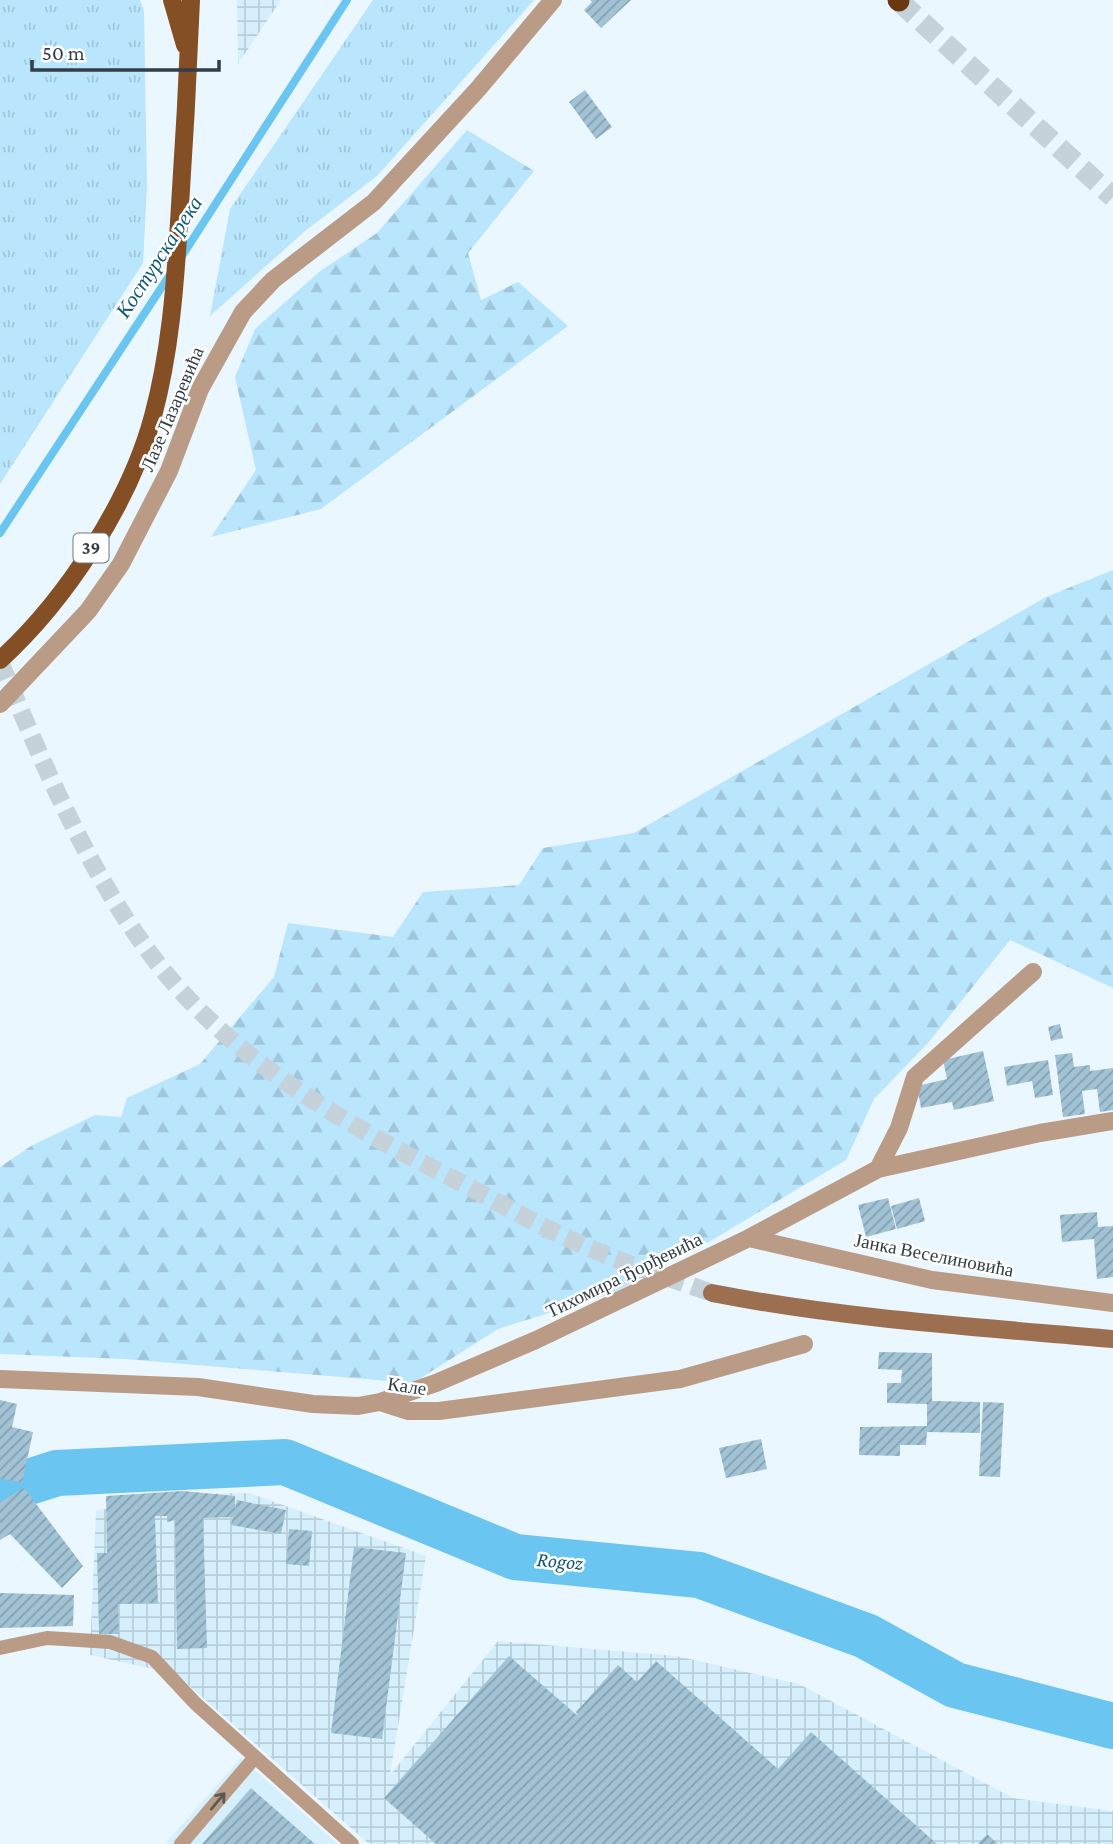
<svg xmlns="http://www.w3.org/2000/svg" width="1113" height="1844" viewBox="0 0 1113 1844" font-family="'Crimson Pro',serif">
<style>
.built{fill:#d6effc}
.industrial{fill:url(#industrial-grid)}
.grass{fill:url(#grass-tufts)}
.forest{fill:url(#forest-firs)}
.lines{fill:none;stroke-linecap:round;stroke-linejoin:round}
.stream{stroke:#6ac5f1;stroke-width:8}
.river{stroke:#6ac5f1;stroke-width:46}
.building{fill:url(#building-hatch)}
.secondary-tunnel{stroke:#c5d2da;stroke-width:18;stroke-dasharray:18 9;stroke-linecap:butt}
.highway-tunnel{stroke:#c5d2da;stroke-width:21;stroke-dasharray:21 10;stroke-linecap:butt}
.lane{stroke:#ba9b86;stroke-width:14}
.street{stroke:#ba9b86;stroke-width:18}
.secondary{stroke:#9c6f50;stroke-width:18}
.primary{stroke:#854f26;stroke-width:18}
.highway{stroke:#693811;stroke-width:21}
.oneway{stroke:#595a58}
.labels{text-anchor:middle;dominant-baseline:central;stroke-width:5;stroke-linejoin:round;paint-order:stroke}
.shield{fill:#fff;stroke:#6e787d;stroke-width:2}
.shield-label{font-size:18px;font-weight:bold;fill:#303e45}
.street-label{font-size:19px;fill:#303e45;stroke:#fff}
.water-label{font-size:21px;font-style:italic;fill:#0e5976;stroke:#fff}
</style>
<defs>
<pattern id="industrial-grid" width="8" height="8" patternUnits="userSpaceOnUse" patternTransform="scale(1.75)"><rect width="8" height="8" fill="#d6effc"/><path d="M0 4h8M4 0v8" fill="none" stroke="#b8ced9"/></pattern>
<pattern id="grass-tufts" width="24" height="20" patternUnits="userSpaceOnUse" patternTransform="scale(1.75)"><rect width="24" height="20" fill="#b9e5fd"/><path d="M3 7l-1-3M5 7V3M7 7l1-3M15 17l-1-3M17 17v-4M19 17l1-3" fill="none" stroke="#9fc6da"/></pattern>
<pattern id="forest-firs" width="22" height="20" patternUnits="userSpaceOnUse" patternTransform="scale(1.75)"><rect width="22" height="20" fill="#b9e5fd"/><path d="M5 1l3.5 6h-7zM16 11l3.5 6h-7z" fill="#9fc6da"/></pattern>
<pattern id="building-hatch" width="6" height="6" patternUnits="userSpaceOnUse" patternTransform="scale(1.75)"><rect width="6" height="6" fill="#a1c3d5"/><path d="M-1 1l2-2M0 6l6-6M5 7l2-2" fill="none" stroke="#84a0af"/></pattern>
</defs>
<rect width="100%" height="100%" fill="#eaf7ff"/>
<!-- built -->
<path class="built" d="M241 1758 338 1844H165Z"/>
<!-- industrial -->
<path class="industrial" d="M237 0H281L238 64Z
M249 1493 426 1556 390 1775 498 1641 676 1656 799 1684 1013 1798 1113 1811V1844H369L176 1674 90 1655 96 1511 175 1494Z"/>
<!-- grass -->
<path class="grass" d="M0 0H140L144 10 147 187 143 263 0 484Z
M373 0H534L377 176 304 232 210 316 230 209Z"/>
<!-- forest -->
<path class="forest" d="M467 130 534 171 468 253 481 300 518 282 568 326 321 509 211 537 256 470 235 377 255 329 319 272 377 233Z
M1113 570V988L1010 940 928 1043 874 1099 846 1160 712 1240 613 1293 498 1329 413 1383 125 1359 0 1354V1167L31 1146 95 1115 121 1117 127 1098 200 1064 274 977 288 923 393 937 423 892 519 885 543 848 634 833 1046 597Z"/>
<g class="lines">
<!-- stream -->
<path class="stream" d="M180 259 347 0
M0 533 171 273"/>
<!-- river -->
<path class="river" d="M0 1491 57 1473 285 1462 515 1557 699 1575 866 1636 955 1685 1113 1726"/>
</g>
<!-- building -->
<path class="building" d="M590 0H631L601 28 584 10 592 2Z
M585 90 612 127 596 139 569 102Z
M1060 1024 1063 1038 1051 1041 1048 1027Z
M983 1051 994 1101 954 1110 952 1102 921 1108 917 1086 947 1079 943 1060Z
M1072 1053 1074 1067 1090 1065V1071L1113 1068V1110L1100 1112 1097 1089 1082 1091 1085 1114 1063 1117 1055 1055Z
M1048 1060 1053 1095 1035 1098 1032 1081 1007 1086 1004 1067Z
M888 1198 896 1229 866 1237 858 1205Z
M919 1198 925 1221 897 1229 891 1206Z
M1097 1212 1098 1227 1113 1226V1277L1097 1279 1094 1239 1062 1242 1060 1215Z
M879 1352 932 1353V1401L980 1402V1433L927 1432 926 1445H900V1456L859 1455 860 1427 927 1426V1404L887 1403V1383H901L902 1370 878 1369Z
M0 1400 17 1404 12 1427 33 1432 22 1483 0 1478Z
M983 1402 1004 1403 1000 1477 979 1476Z
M761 1439 767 1469 726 1478 719 1448Z
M24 1488 83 1566 62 1588 10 1534 0 1540V1502Z
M183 1491 235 1496V1509L237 1500 286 1510 281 1534 231 1525 233 1517 203 1518 207 1648 177 1649 175 1520 167 1522V1516H155L158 1603 118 1604 119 1634H99L97 1553H107L106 1496Z
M289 1529 312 1531 309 1566 286 1564Z
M354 1547 406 1553 382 1739 331 1733Z
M0 1593 74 1595 73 1626 0 1628Z
M509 1656 579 1717 576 1712 618 1665 637 1682 656 1661 778 1769 811 1732 937 1844H436L384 1798Z
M251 1788 315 1844H202Z
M987 1834 998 1844H978Z"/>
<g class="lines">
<!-- secondary-tunnel -->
<path class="secondary-tunnel" d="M0 662C45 767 90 879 162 969 242 1068 355 1129 465 1185 503 1205 540 1226 578 1243 621 1263 668 1277 712 1293"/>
<!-- highway-tunnel -->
<path class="highway-tunnel" d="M899 1 1113 197"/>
<!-- lane -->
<path class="lane" d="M0 1648 47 1638 110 1642 152 1657 195 1703 352 1844
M181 1844 255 1757"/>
<!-- street -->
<path class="street" d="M0 704 88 611 121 564 169 471 200 389 243 312 273 280 374 202 478 89 553 0
M878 1169 899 1128 915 1077 1033 972
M749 1238 932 1280 1113 1303
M0 1379 198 1387 313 1404 358 1406 380 1402 408 1411H439L680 1379 804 1344
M380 1402 436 1383 536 1340 749 1238 878 1169 1040 1133 1113 1121"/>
<!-- secondary -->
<path class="secondary" d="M712 1293C845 1319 978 1327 1113 1339"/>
<!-- primary -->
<path class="primary" d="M172 0 185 45
M0 660C66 600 130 502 153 416 170 353 175 287 179 222 184 148 188 74 191 0"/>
<!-- highway -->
<path class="highway" d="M898 0 899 1"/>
</g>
<!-- one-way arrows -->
<defs><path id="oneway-shaft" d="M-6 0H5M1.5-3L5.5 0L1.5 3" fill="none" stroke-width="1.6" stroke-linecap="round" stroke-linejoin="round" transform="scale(1.75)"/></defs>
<use class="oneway" href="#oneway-shaft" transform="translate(218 1801) rotate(-50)"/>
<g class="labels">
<!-- shield labels -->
<rect class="shield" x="73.5" y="533.5" width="35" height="29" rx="5"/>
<g class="shield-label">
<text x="91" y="548">39</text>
</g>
<!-- street labels -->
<g class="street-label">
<text transform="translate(172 409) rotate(-67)">Лазе Лазаревића</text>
<text transform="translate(934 1255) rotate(11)">Јанка Веселиновића</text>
<text transform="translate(624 1275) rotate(-26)">Тихомира Ђорђевића</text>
<text transform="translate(407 1386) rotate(8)">Кале</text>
</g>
<!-- water labels -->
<g class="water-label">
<text transform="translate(159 257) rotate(-57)">Костурска река</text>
<text transform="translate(560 1561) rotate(5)">Rogoz</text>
</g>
</g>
<!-- scale -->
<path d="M32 60v10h187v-10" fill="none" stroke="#303e45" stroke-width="3.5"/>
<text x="42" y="60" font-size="21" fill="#303e45" stroke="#ffffff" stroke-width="5" paint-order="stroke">50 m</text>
</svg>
